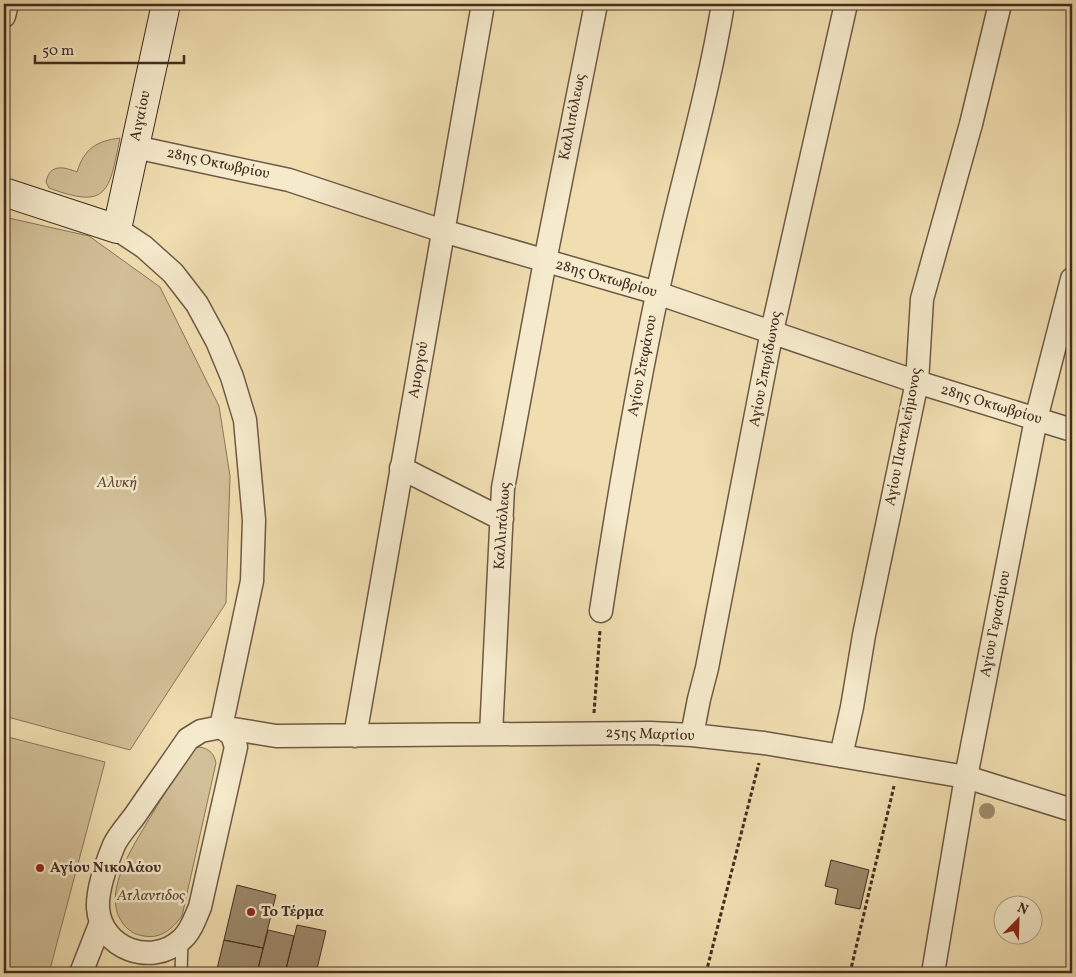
<svg xmlns="http://www.w3.org/2000/svg" width="1076" height="977" viewBox="0 0 1076 977" font-family="Vollkorn,serif">
<style>
.green{fill:#d2c098;stroke:#8a765c}
.building{fill:#9c896b;stroke:#422d21}
.lines{fill:none;stroke-linecap:round;stroke-linejoin:round}
.service-casing{stroke:#6e5945;stroke-width:14}
.minor-casing{stroke:#6e5945;stroke-width:25}
.secondary-casing{stroke:#422d21;stroke-width:30}
.path{stroke:#422d21;stroke-width:3;stroke-dasharray:4 2.5;stroke-linecap:butt}
.service{stroke:#f5eacc;stroke-width:11}
.minor{stroke:#f5eacc;stroke-width:22}
.secondary{stroke:#f5eacc;stroke-width:28}
.tree{fill:#a08d6f}
.poi-dot{fill:#8f2418;stroke:#f5eacc;stroke-width:2}
.labels{text-anchor:middle;dominant-baseline:central;stroke-width:5;stroke-linejoin:round;paint-order:stroke}
.street-label{font-size:15px;fill:#422d21;stroke:#f5eacc}
.park-label{font-size:15px;font-style:italic;fill:#5f4a39;stroke:#f5eacc}
.poi-label{font-size:15px;font-weight:bold;fill:#422d21;stroke:#f5eacc;text-anchor:start}
</style>
<rect width="100%" height="100%" fill="#f0deb0"/>
<filter id="stains"><feTurbulence type="fractalNoise" baseFrequency=".004" numOctaves="4"/><feColorMatrix values="0 0 0 0 .2 0 0 0 0 .09 0 0 0 0 .02 0 0 0 .5 -.17"/></filter>
<radialGradient id="worn" r=".72"><stop offset=".6" stop-color="#630" stop-opacity="0"/><stop offset="1" stop-color="#630" stop-opacity=".3"/></radialGradient>
<!-- green -->
<path class="green" d="M120 138C109 192 108 210 49 188L46 182C50 163 64 167 77 172 84 149 96 141 120 138Z
M4 217 89 236 160 287 219 406 230 476 226 603 130 750 4 716Z
M4 736 105 762 49 973H4Z
M200 747C210 749 214 754 216 763L182 916C172 929 161 939 144 936 135 935 127 930 122 922 100 891 138 839 154 811 165 792 176 774 187 755L195 748Z"/>
<!-- building -->
<path class="building" d="M831 860 869 870 860 909 835 904 838 889 825 886Z
M237 885 276 895 263 948 224 940Z
M297 925 326 931 316 973H285Z
M268 930 294 936 285 973H257Z
M224 940 263 948 257 973H216Z"/>
<g class="lines">
<defs>
<path id="service" d="M181 973 182 940"/>
<path id="minor" d="M4 16 7 4
M135 147 289 180 443 231 657 293 917 382 1072 430
M117 229 144 247 173 273 197 304 217 341 232 377 245 420 254 520 252 581 221 727
M401 468 502 519
M503 488 545 261 596 4
M601 611C617 506 635 400 657 295 677 198 707 102 723 4
M221 727 276 736 650 733 692 735 764 743 966 777 1072 810
M221 727 232 735 236 747 200 907C195 918 191 932 181 940 152 967 101 949 98 908 97 890 107 862 114 845 119 834 129 824 136 814 153 789 171 764 188 739L201 731Z
M491 734 503 488 506 473
M692 735 699 699 707 668 772 331 846 4
M355 736 483 4
M841 756 852 707 864 635 917 382 922 299 971 124 1000 4
M81 973 101 922
M933 973 966 777 1036 419 1072 279"/>
<path id="secondary" d="M4 192 117 229 166 4"/>
</defs>
<!-- service casing -->
<use href="#service" class="service-casing"/>
<!-- minor casing -->
<use href="#minor" class="minor-casing"/>
<!-- secondary casing -->
<use href="#secondary" class="secondary-casing"/>
<!-- path -->
<path class="path" d="M594 713 600 630
M706 973 759 763
M850 973 894 786"/>
<!-- service -->
<use href="#service" class="service"/>
<!-- minor -->
<use href="#minor" class="minor"/>
<!-- secondary -->
<use href="#secondary" class="secondary"/>
</g>
<!-- trees -->
<circle class="tree" cx="987" cy="811" r="8"/>
<!-- markers -->
<g class="poi-dot">
<circle cx="40" cy="868" r="5"/>
<circle cx="251" cy="912" r="5"/>
</g>
<g class="labels">
<!-- street labels -->
<g class="street-label">
<text transform="translate(141 116) rotate(-78)">Αιγαίου</text>
<text transform="translate(573 117) rotate(-79)">Καλλιπόλεως</text>
<text transform="translate(218 164) rotate(12)">28ης Οκτωβρίου</text>
<text transform="translate(606 279) rotate(16)">28ης Οκτωβρίου</text>
<text transform="translate(643 366) rotate(-79)">Αγίου Στεφάνου</text>
<text transform="translate(766 369) rotate(-79)">Αγίου Σπυρίδωνος</text>
<text transform="translate(419 370) rotate(-80)">Αμοργού</text>
<text transform="translate(991 405) rotate(17)">28ης Οκτωβρίου</text>
<text transform="translate(904 437) rotate(-79)">Αγίου Παντελεήμονος</text>
<text transform="translate(503 526) rotate(-86)">Καλλιπόλεως</text>
<text transform="translate(996 624) rotate(-79)">Αγίου Γερασίμου</text>
<text transform="translate(650 735) rotate(2)">25ης Μαρτίου</text>
</g>
<!-- park labels -->
<g class="park-label">
<text x="117" y="483">Αλυκή</text>
<text x="151" y="896">Ατλαντιδος</text>
</g>
<!-- poi labels -->
<g class="poi-label">
<text x="50" y="868">Αγίου Νικολάου</text>
<text x="261" y="912">Το Τέρμα</text>
</g>
</g>
<!-- margin -->
<rect width="1076" height="977" fill="none" stroke="#f0deb0" stroke-width="20"/>
<rect x="5" y="5" width="1066" height="967" fill="none" stroke="#422d21" stroke-width="2.5"/>
<rect x="10" y="10" width="1056" height="957" fill="none" stroke="#422d21"/>
<!-- north arrow -->
<g transform="translate(1018 920) rotate(23)"><circle r="24" fill="#f5eacc" stroke="#ad9e88"/>
<path d="M0-4L9 19L0 12L-9 19Z" fill="#8f2418"/>
<text y="-8" font-size="14" font-weight="bold" text-anchor="middle" fill="#422d21">N</text>
</g>
<!-- scale -->
<path d="M35 55v8h149v-8" fill="none" stroke="#422d21" stroke-width="2.5"/>
<text x="42" y="55" font-size="15" fill="#422d21" stroke="#f5eacc" stroke-width="4" paint-order="stroke">50 m</text>
<rect width="100%" height="100%" filter="url(#stains)"/>
<rect width="100%" height="100%" fill="url(#worn)"/>
</svg>
